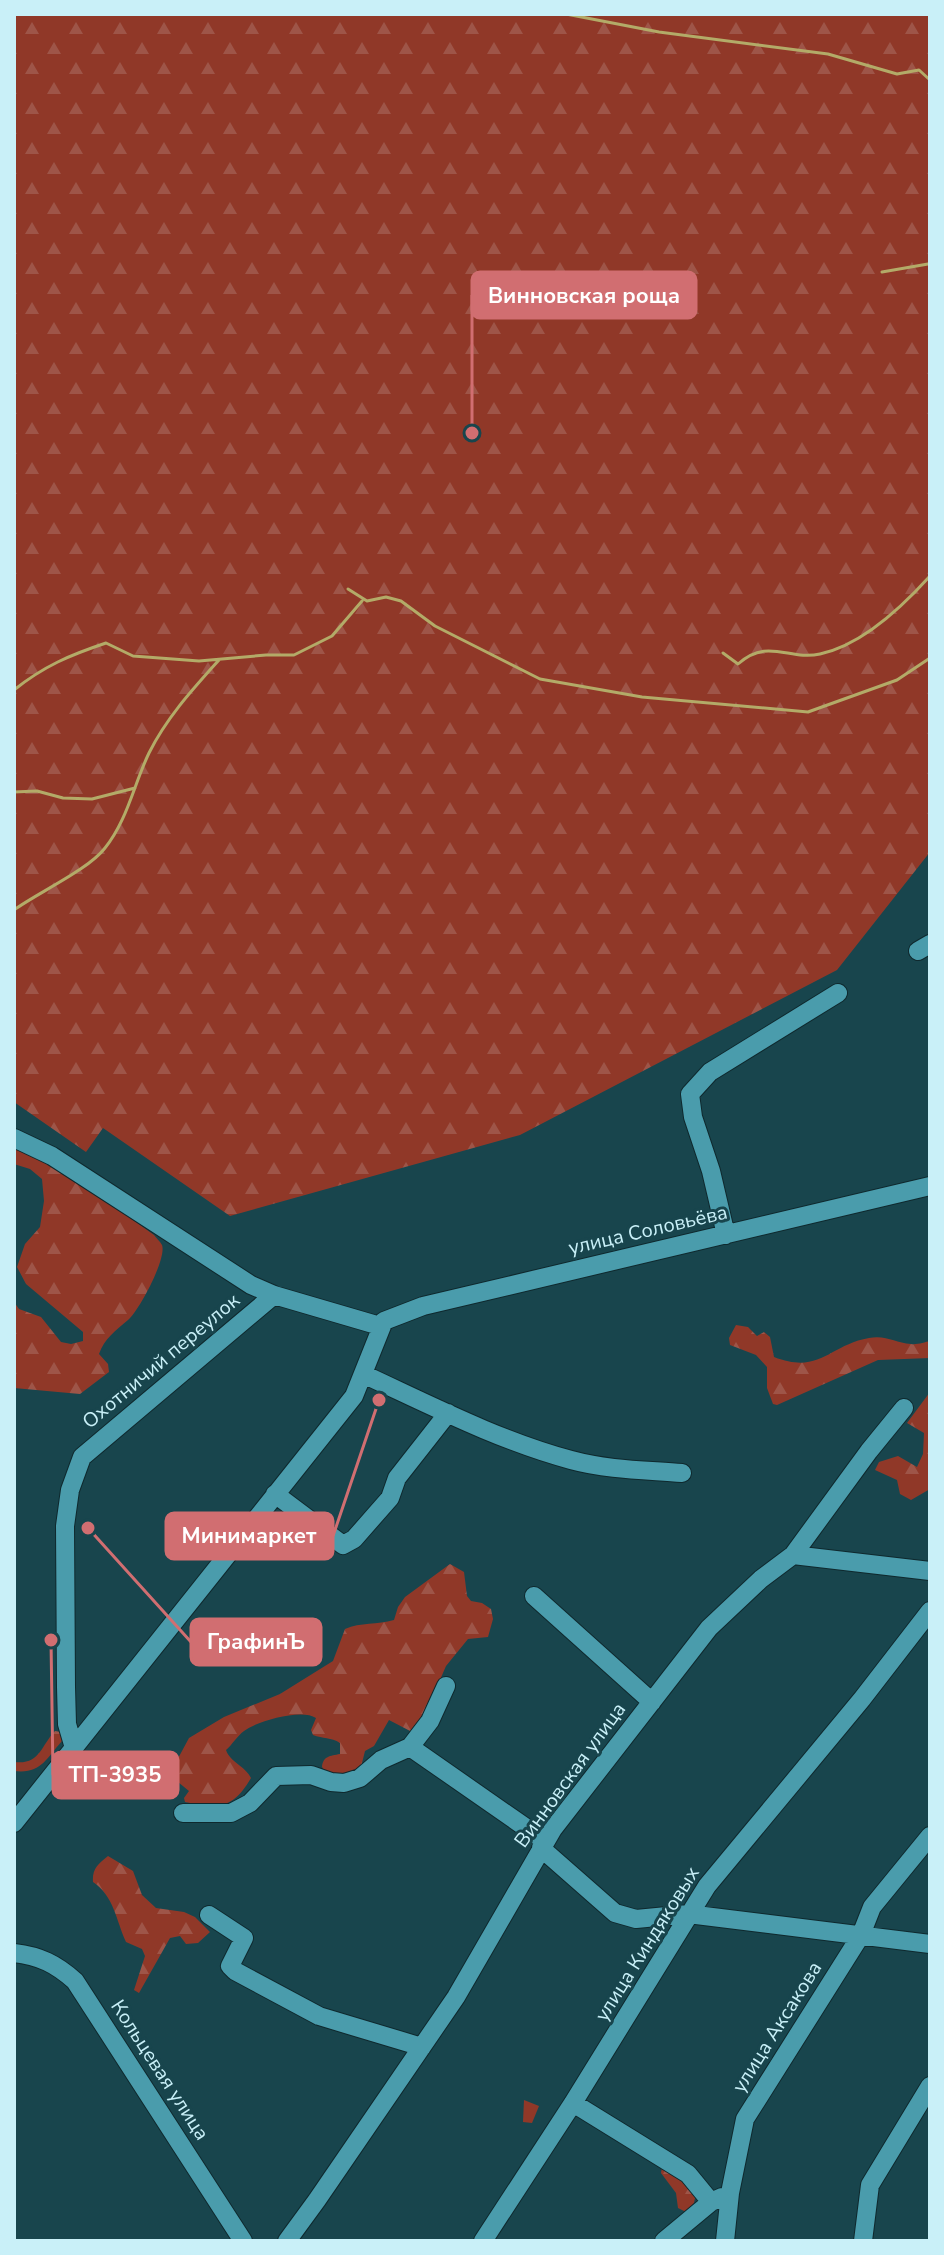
<svg xmlns="http://www.w3.org/2000/svg" width="944" height="2255" viewBox="0 0 944 2255" font-family="'Nunito Sans',sans-serif">
<style>
.grass{fill:url(#grass-tufts)}
.forest{fill:url(#forest-firs)}
.lines{fill:none;stroke-linecap:round;stroke-linejoin:round}
.stream{stroke:#b3ab68;stroke-width:3}
.minor-casing{stroke:#0f292e;stroke-width:20}
.minor{stroke:#4a9cac;stroke-width:18}
.labels{text-anchor:middle;dominant-baseline:central;stroke-width:6;stroke-linejoin:round;paint-order:stroke}
.street-label{font-size:20px;fill:#c9f0f8;stroke:#18454d}
.leader{fill:none;stroke:#d16e71;stroke-width:3}
.callout-dot{fill:#d16e71;stroke:#18454d;stroke-width:3}
.callout{fill:#d16e71;stroke:#d16e71;stroke-width:3}
.callout-label{font-size:22px;text-anchor:middle;font-weight:bold;fill:#fff}
</style>
<defs>
<pattern id="grass-tufts" width="24" height="20" patternUnits="userSpaceOnUse" patternTransform="scale(2)"><rect width="24" height="20" fill="#903828"/><path d="M3 7l-1-3M5 7V3M7 7l1-3M15 17l-1-3M17 17v-4M19 17l1-3" fill="none" stroke="#9e5548"/></pattern>
<pattern id="forest-firs" width="22" height="20" patternUnits="userSpaceOnUse" patternTransform="scale(2)"><rect width="22" height="20" fill="#903828"/><path d="M5 1l3.5 6h-7zM16 11l3.5 6h-7z" fill="#9e5548"/></pattern>
</defs>
<rect width="100%" height="100%" fill="#18454d"/>
<!-- grass -->
<path class="grass" d="M524 2100 539 2106 532 2123 523 2122Z"/>
<!-- forest -->
<path class="forest" d="M14 14H930V852L837 970 520 1135 230 1216 103 1128 86 1152 14 1102Z
M14 1141 57 1165 154 1235C156 1238 160 1241 162 1245 167 1258 139 1311 128 1320 116 1330 104 1339 99 1354L108 1364 109 1372 80 1394 14 1388V1302L19 1309 41 1317 61 1342 71 1344 83 1341V1332L26 1284 17 1267 25 1244 40 1227 44 1201 42 1179 30 1169 14 1164Z
M736 1325 748 1327 757 1336 764 1332 770 1337 774 1357C820 1375 829 1345 869 1338 887 1335 895 1343 911 1344 917 1345 925 1342 930 1341V1358L878 1360 777 1405 773 1404 767 1388V1367L756 1355 730 1345 729 1338Z
M930 1392V1489L911 1500 900 1494 897 1480 875 1470 879 1462 898 1456 917 1467 923 1454 924 1433 907 1423Z
M450 1564 464 1572 467 1596 471 1601 482 1603 491 1609 493 1619 488 1637 468 1639 446 1666 433 1696 428 1716 412 1732 389 1720 374 1746 365 1751 359 1775 326 1773 322 1767C323 1756 330 1756 340 1754V1743C331 1737 323 1739 313 1735L311 1730 316 1718C302 1708 257 1721 244 1731 237 1736 232 1745 226 1750 230 1762 245 1766 251 1778 233 1809 219 1809 185 1802L184 1798 189 1791 178 1782 175 1764 189 1738 224 1717 280 1694 333 1661 345 1629C361 1622 377 1625 394 1620L398 1607 405 1597Z
M55 1731 61 1732 63 1737 62 1741C45 1760 41 1774 14 1771V1762C40 1765 40 1747 55 1731Z
M108 1856 133 1871 142 1895 156 1908 184 1912 195 1917 210 1932 198 1943 186 1944 180 1936 170 1938 139 1993 134 1990 145 1956 142 1949 126 1942C116 1920 114 1896 93 1882 92 1869 98 1864 108 1856Z
M666 2164 696 2193 694 2203 686 2212 678 2208 676 2193 661 2173 662 2167Z"/>
<g class="lines">
<!-- stream -->
<path class="stream" d="M566 14 659 32 828 54 897 74 919 70 930 80
M882 272 928 264
M348 589 367 601 386 597 401 601 435 626 540 679 642 697 808 712 897 680 930 658
M723 653 738 664C768 637 789 661 820 654 862 645 903 606 930 576
M14 690C44 666 70 655 106 643L133 656 199 661 266 655H294L332 636 362 601
M14 792 37 791 63 798 92 799 135 788
M14 910C39 892 88 870 105 848 127 821 134 784 149 753 167 717 193 689 219 660"/>
<defs>
<path id="minor" d="M918 951 930 944
M14 1138 52 1156 251 1285 274 1295 380 1326
M726 1235 711 1171 693 1117 690 1094 710 1072 838 993
M365 1375C432 1406 500 1441 571 1460 608 1470 645 1470 682 1473
M275 1494 343 1545 354 1539 390 1498 397 1478 448 1413
M793 1555 930 1571
M534 1596 652 1702
M410 1747 545 1841
M74 1748 67 1724 66 1687 65 1526 70 1490 82 1457 274 1295
M183 1813H231L250 1803 276 1776 311 1775 331 1782 344 1783 360 1778 381 1760 410 1747 430 1721 446 1686
M14 1823 354 1396 384 1321 423 1306 930 1186
M541 1848 615 1913 636 1919 688 1914 930 1944
M209 1915 244 1938 230 1966 235 1971 319 2016 422 2047
M14 1953C40 1956 56 1964 75 1981L243 2241
M573 2103 688 2174 711 2202
M287 2241 317 2200 456 1997 553 1829 709 1628 761 1579 793 1555 869 1451 904 1408
M483 2241 573 2103 707 1886 862 1699 930 1611
M664 2241 711 2202 722 2197
M725 2241 730 2193 745 2119 861 1935 872 1907 930 1836
M863 2241 870 2185 930 2086"/>
</defs>
<!-- minor casing -->
<use href="#minor" class="minor-casing"/>
<!-- minor -->
<use href="#minor" class="minor"/>
</g>
<g class="labels">
<!-- street labels -->
<g class="street-label">
<text transform="translate(648 1230) rotate(-13)">улица Соловьёва</text>
<text transform="translate(161 1361) rotate(-40)">Охотничий переулок</text>
<text transform="translate(570 1775) rotate(-54)">Винновская улица</text>
<text transform="translate(647 1944) rotate(-58)">улица Киндяковых</text>
<text transform="translate(777 2027) rotate(-58)">улица Аксакова</text>
<text transform="translate(160 2070) rotate(57)">Кольцевая улица</text>
</g>
</g>
<!-- callouts -->
<path class="leader" d="M472 433L472 295M379 1400L333 1536M88 1528L191 1642M51 1640L53 1775"/>
<g class="callout-dot">
<circle cx="472" cy="433" r="8"/>
<circle cx="379" cy="1400" r="8"/>
<circle cx="88" cy="1528" r="8"/>
<circle cx="51" cy="1640" r="8"/>
</g>
<g class="callout">
<rect x="472" y="272" width="224" height="46" rx="8"/>
<rect x="166" y="1513" width="167" height="46" rx="8"/>
<rect x="191" y="1619" width="130" height="46" rx="8"/>
<rect x="53" y="1752" width="125" height="46" rx="8"/>
</g>
<g class="callout-label">
<text x="584" y="303">Винновская роща</text>
<text x="249" y="1543">Минимаркет</text>
<text x="256" y="1649">ГрафинЪ</text>
<text x="115" y="1782">ТП-3935</text>
</g>
<!-- border -->
<rect width="944" height="2255" fill="none" stroke="#c9f0f8" stroke-width="32"/>
</svg>
